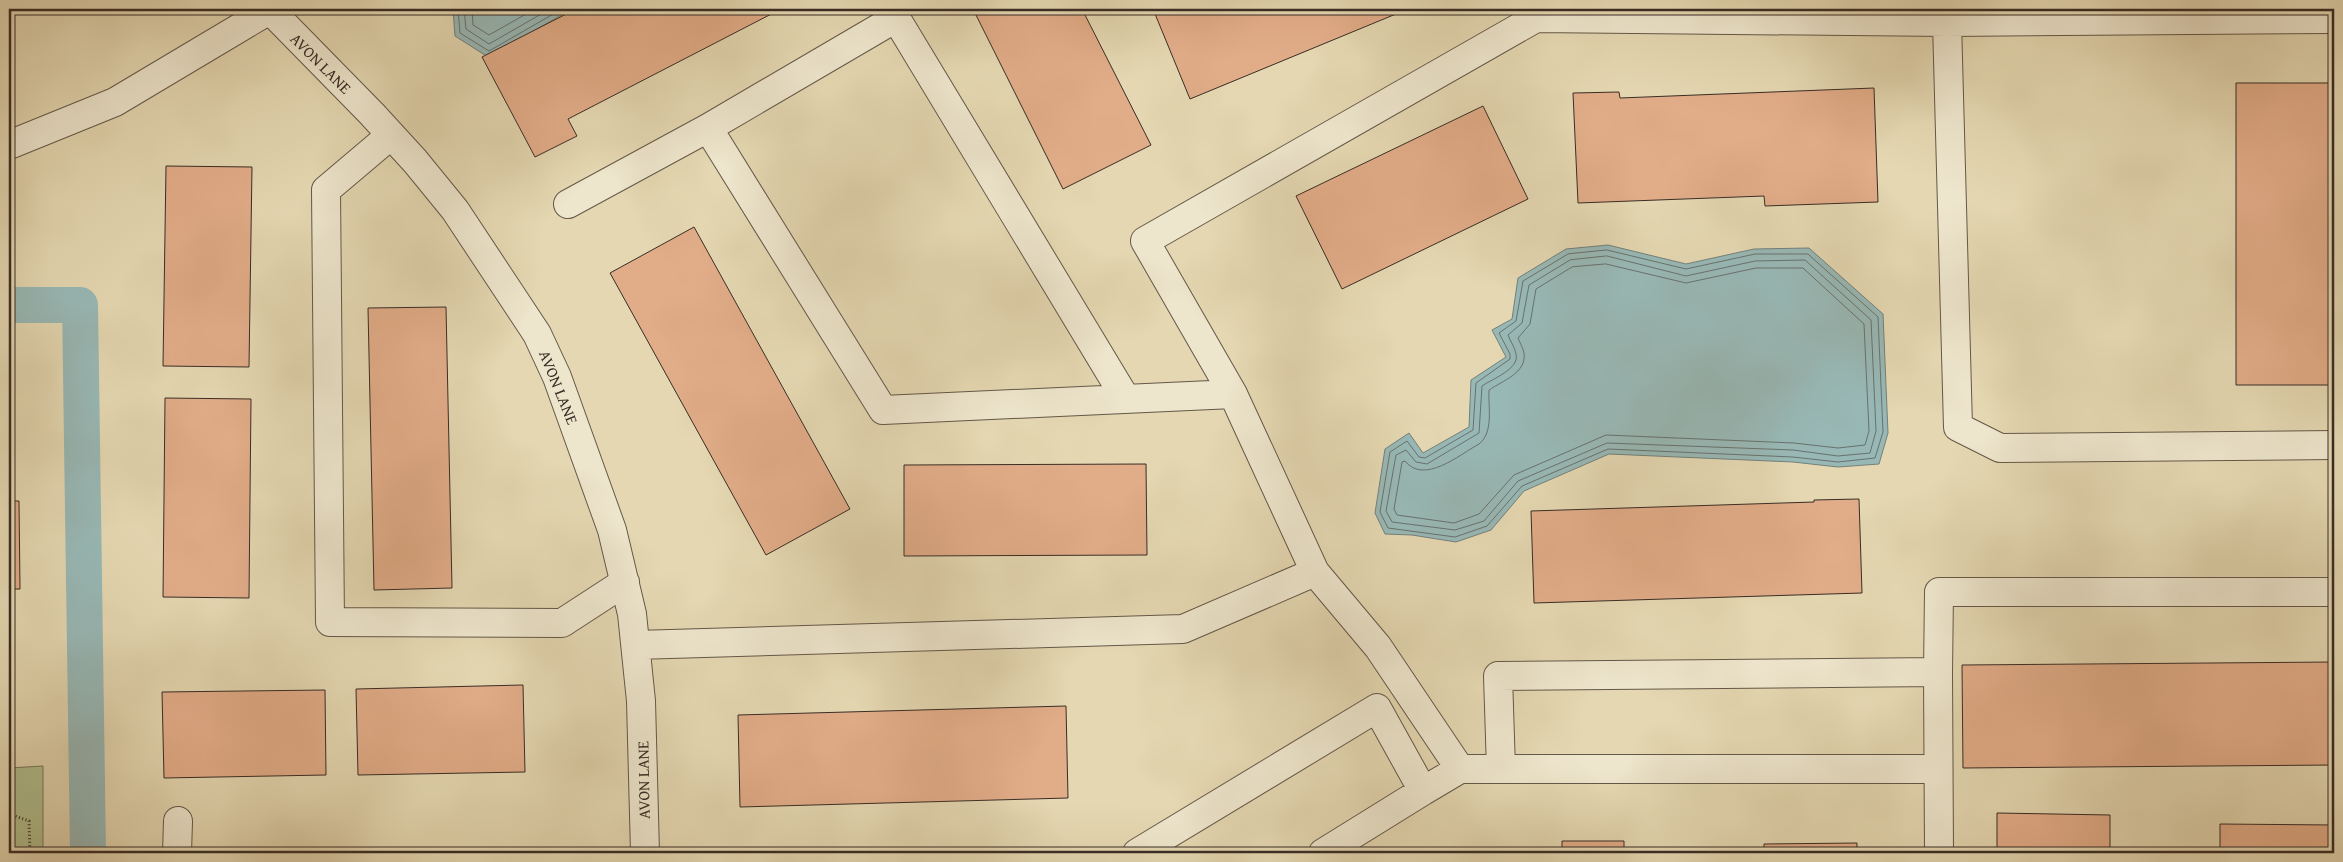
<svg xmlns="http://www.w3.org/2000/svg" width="2343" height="862" viewBox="0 0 2343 862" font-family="'Gentium Book Plus',serif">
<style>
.green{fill:#b1bf8e;stroke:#75765a}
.water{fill:#98b8b5;stroke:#72807c}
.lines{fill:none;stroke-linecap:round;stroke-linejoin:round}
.shore{stroke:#68726e;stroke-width:1}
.canal{stroke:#98b8b5;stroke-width:36}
.building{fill:#e1ac88;stroke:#392d26}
.minor-casing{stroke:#645849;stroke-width:30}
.path{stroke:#392d26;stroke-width:3;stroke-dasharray:1 2.5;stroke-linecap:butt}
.minor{stroke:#ede5cc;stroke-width:28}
.labels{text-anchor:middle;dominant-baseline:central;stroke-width:4;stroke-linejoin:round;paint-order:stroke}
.street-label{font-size:16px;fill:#392d26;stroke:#ede5cc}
</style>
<rect width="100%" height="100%" fill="#e4d7b1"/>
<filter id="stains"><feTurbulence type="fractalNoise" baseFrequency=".004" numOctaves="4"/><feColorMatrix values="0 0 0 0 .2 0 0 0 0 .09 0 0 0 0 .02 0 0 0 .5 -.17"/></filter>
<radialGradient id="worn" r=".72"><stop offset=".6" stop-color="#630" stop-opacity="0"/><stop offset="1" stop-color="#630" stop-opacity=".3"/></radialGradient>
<!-- green -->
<path class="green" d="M43 766V853H9V768Z"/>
<!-- water -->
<path class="water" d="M453 9H572L488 57 455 36Z
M1608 245 1686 264 1754 249 1809 248 1883 314 1888 433 1879 464 1838 467 1793 462 1609 454 1524 491 1491 530 1456 542 1412 535 1385 534 1375 513 1385 449 1409 433 1423 453 1469 427 1471 380 1506 357 1492 330 1512 319 1518 278 1566 249Z"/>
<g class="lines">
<!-- shore -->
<path class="shore" d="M458 9 460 33 489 51 562 9
M464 9 466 29 489 44 550 9
M472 9 473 25 489 35 535 9
M1607 250 1686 269 1755 254H1808L1878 317 1883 432 1875 458 1838 462 1793 457 1608 449 1522 486 1487 526 1455 537 1388 528 1380 512 1390 452 1407 441 1419 457 1425 458 1473 430 1476 383 1510 359V354L1499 333 1516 321 1523 281 1568 254Z
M1607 256 1686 276 1755 261 1805 260 1871 320 1876 431 1870 453 1838 456 1793 450 1607 443 1518 481 1484 521 1455 530 1392 522 1386 511 1396 455 1406 450 1416 462 1427 464 1479 433 1482 386C1492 379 1520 369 1516 354 1515 347 1510 341 1508 335L1522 323 1529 285 1570 260Z
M1606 264 1686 283 1756 268H1803L1864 324 1869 431 1865 445 1838 448 1794 443 1606 435 1514 475 1479 514 1454 523 1397 515 1394 509 1402 462 1405 461C1424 485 1459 455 1479 444 1494 432 1488 407 1489 390 1502 381 1527 373 1524 353 1523 348 1520 343 1518 338L1530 324 1536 289 1572 267Z"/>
<!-- canal -->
<path class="canal" d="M9 305H80L88 853"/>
</g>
<!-- building -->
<path class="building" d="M576 9H781L568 119 577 136 535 157 482 57Z
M973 9H1082L1151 145 1063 189Z
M1153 9H1408L1190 99Z
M2236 83H2334V385H2236Z
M1874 88 1878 202 1765 206 1764 196 1578 203 1573 93 1619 92 1620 98Z
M1483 106 1528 199 1342 289 1296 196Z
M166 166 252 167 249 367 163 366Z
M694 227 850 509 766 555 610 273Z
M446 307 452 588 374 590 368 308Z
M165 398 251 399 249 598 163 597Z
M1146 464 1147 555 904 556V465Z
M1859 499 1862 593 1534 603 1531 511 1814 502V500Z
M9 501H19L20 589H9Z
M2334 662V765L1963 768 1962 665Z
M523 685 525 772 358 775 356 689Z
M325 690 326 775 164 778 162 692Z
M1066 706 1068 798 740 807 738 715Z
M1997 813 2110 815V853H1997Z
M2220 824 2334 825V853H2220Z
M1562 841H1624V848H1654V853H1544V849H1562Z
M1857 843V853H1764V844Z"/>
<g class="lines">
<defs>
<path id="minor" d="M1947 9V22L2334 19
M270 10 372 114 415 161 455 210 537 334 557 377 612 530 632 614 641 701 645 853
M1536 18 1947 22 1958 427 2000 448 2334 445
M708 128 896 18 1126 399
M391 135 326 190 330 622 562 623 625 582
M9 145 115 102 271 9
M568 204 708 128 883 410 1233 394
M636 645 1183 629 1315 572 1233 394 1145 241 1536 18 1535 9
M1938 672 1939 592H2334
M1460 769H1501L1498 676 1938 672 1939 853
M1501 769H1938
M177 853 178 821
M1137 853 1377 708 1423 791 1460 769 1378 647 1315 572
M1323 853 1423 791"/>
</defs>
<!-- minor casing -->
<use href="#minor" class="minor-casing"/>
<!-- path -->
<path class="path" d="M9 814 29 821 30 853"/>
<!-- minor -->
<use href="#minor" class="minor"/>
</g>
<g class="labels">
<!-- street labels -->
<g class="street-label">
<text transform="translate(321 63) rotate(45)">AVON LANE</text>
<text transform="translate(559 387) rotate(68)">AVON LANE</text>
<text transform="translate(643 780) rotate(-91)">AVON LANE</text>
</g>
</g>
<!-- margin -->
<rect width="2343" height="862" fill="none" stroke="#e4d7b1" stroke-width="30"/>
<rect x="10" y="10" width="2323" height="842" fill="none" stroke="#392d26" stroke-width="2.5"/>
<rect x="15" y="15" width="2313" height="832" fill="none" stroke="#392d26"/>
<rect width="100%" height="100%" filter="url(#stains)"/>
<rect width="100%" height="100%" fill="url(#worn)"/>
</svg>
